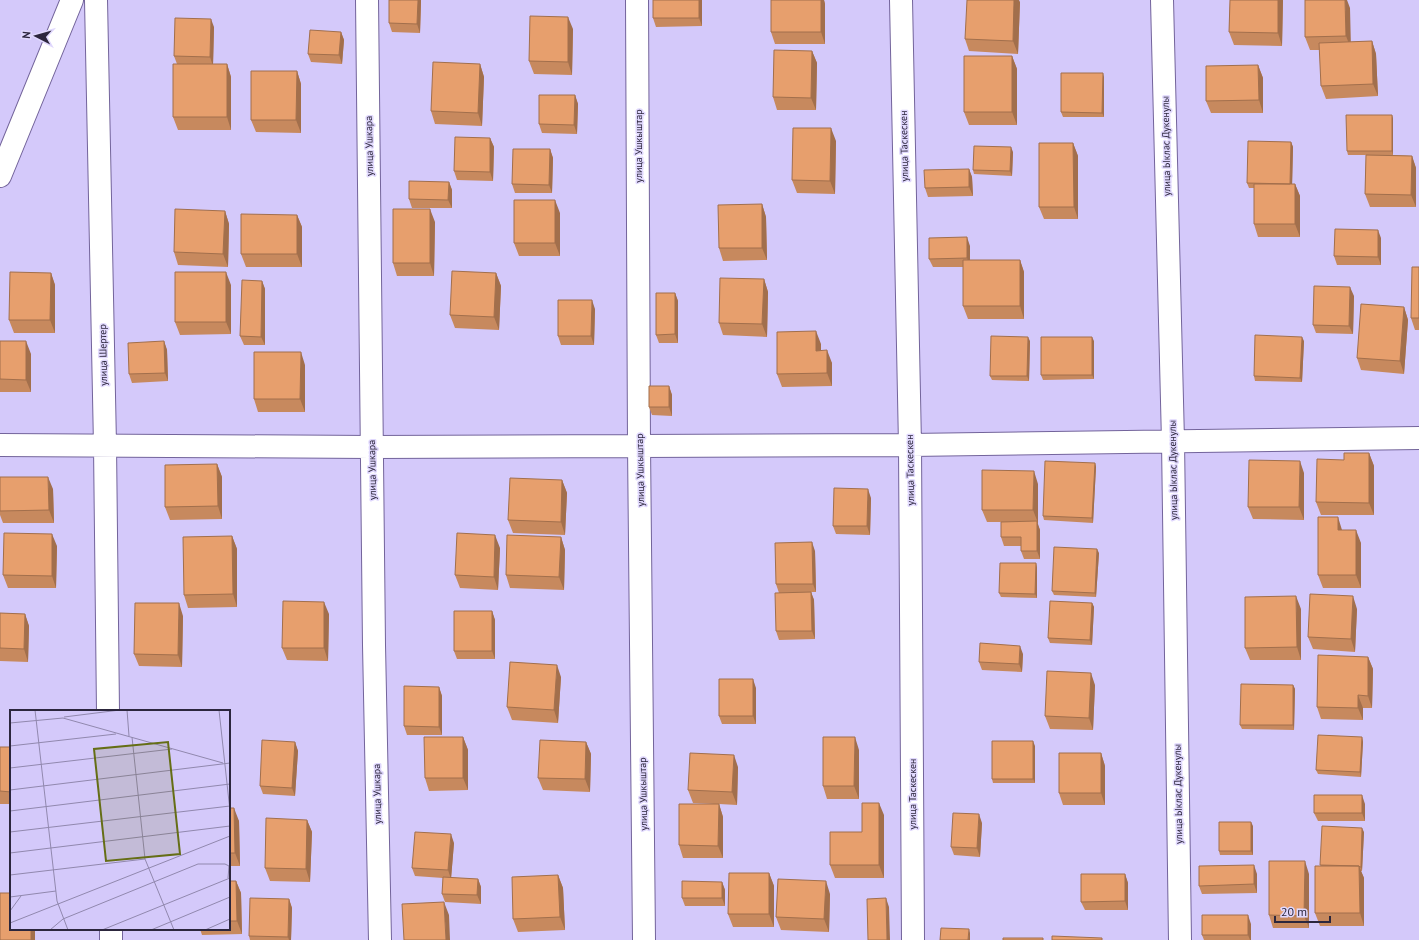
<svg xmlns="http://www.w3.org/2000/svg" width="1419" height="940" viewBox="0 0 1419 940" font-family="'PT Sans',sans-serif">
<style>
.lines{fill:none;stroke-linecap:round;stroke-linejoin:round}
.street-casing{stroke:#73649b;stroke-width:24}
.street{stroke:#fff;stroke-width:22}
.wall{fill:#c7895e}
.shaded-wall{fill:#a26f4c}
.building{fill:#e79f6d;stroke:#a26f4c}
.labels{text-anchor:middle;dominant-baseline:central;stroke-width:3;stroke-linejoin:round;paint-order:stroke}
.street-label{font-size:10px;fill:#2c263d;stroke:#e0d8fd}
.inset-road{fill:none;stroke:#9188ae;stroke-width:1}
.view{fill:#656e15;fill-opacity:0.15;stroke:#656e15;stroke-width:2}
.inset-edge{fill:none;stroke:#2c263d;stroke-width:2}
</style>
<rect width="100%" height="100%" fill="#d4c9fa"/>
<g class="lines">
<defs>
<path id="street" d="M96 0 105 445 108 711
M367 0 374 645 380 940
M637 0 639 445 644 940
M901 0 910 445 913 940
M1162 0 1173 441 1180 940
M0 176 72 0
M0 445 372 447 910 445 1419 438
M111 929V940"/>
</defs>
<!-- street casing -->
<use href="#street" class="street-casing"/>
<!-- street -->
<use href="#street" class="street"/>
</g>
<!-- wall -->
<path class="wall" d="M653 0H702V26L656 27 653 18Z
M771 0H824L825 4V44H775L771 32Z
M1230 0H1283L1282 46 1234 45 1229 32Z
M421 2 420 33 392 32 389 23Z
M1020 2 1018 54 969 51 965 39Z
M1350 8V42L1372 41 1376 54 1378 96 1326 99 1321 86 1320 50H1310L1305 37Z
M214 27 213 64H227L231 77V130H178L173 117 177 64 174 56Z
M573 29 572 75 534 74 529 61Z
M341 32 344 40 342 64 311 62 308 54Z
M812 51 817 63 816 110H777L773 97Z
M1012 56 1017 69V125H969L964 112Z
M480 64 484 77 482 126 435 124 431 111Z
M1258 65 1263 78V113H1211L1206 101Z
M297 71 301 84V133L256 132 251 120Z
M1104 77V117H1063L1061 112Z
M575 95 578 104 577 134 542 133 539 124Z
M1392 115 1393 119V155L1412 156 1416 168V207H1370L1365 194 1366 155H1348L1347 151Z
M490 138 494 147 493 181 457 180 454 171Z
M836 141 835 194 797 193 792 180Z
M1291 142 1293 147 1292 184H1295L1300 196V237H1258L1254 224V188H1249L1247 183Z
M1073 143 1078 156V219H1044L1039 207Z
M550 149 553 158 552 193H515L512 184Z
M1013 152 1012 176 974 174 973 170Z
M969 169 972 177 973 196 928 197 925 188Z
M449 182 452 190V208H412L409 199Z
M762 204 766 217 767 260 723 261 719 248Z
M225 211 229 224 228 267 178 265 174 252Z
M560 213V256H519L514 243Z
M297 215 302 227V267H246L241 254Z
M435 222 434 276H397L393 263Z
M1381 238V265H1337L1334 256Z
M970 246V260H1020L1024 272V319H968L963 306V267H933L929 259Z
M1419 267V330H1415L1411 318Z
M51 273 55 285V333H14L9 320Z
M496 273 501 286 499 330 455 328 450 315Z
M764 279 768 292 767 337 723 335 719 323Z
M262 281 265 289V345H244L240 336Z
M231 285V334L180 335 175 322Z
M675 293 678 301V343H659L656 335Z
M1354 296 1353 334 1316 333 1313 325Z
M1404 307 1408 320 1404 374 1361 370 1357 358Z
M595 309 594 345H561L558 336Z
M0 341 31 354V392H0Z
M164 341 167 350 168 381 132 383 129 374Z
M1030 341 1029 381 992 380 990 376Z
M1094 341V379L1043 380 1041 375Z
M1304 341 1302 382 1255 381 1254 376Z
M821 344V351L832 363V386L782 387 777 374Z
M305 365V412H258L254 399Z
M669 386 672 395V416L652 415 649 407Z
M1369 453 1374 466V515H1321L1316 502 1344 460Z
M1095 463 1096 467 1093 523 1044 520 1043 516Z
M217 464 222 477V519L170 520 165 507Z
M1304 473V520L1253 519 1248 507Z
M0 477 53 489 54 523H3L0 515Z
M562 480 567 493 565 535 513 533 508 520Z
M1038 484V523H1037L1040 530V559H1024L1021 551V546H1004L1001 537V522H987L982 510Z
M871 498 870 535 836 534 833 526Z
M1342 530 1361 543V588H1323L1318 575Z
M232 536 237 549V607L188 608 184 595Z
M561 537 565 550 564 590 510 588 506 575Z
M57 546 56 588H8L3 575Z
M500 548 498 590 460 588 455 575Z
M815 551 816 592H811L814 600 815 639 779 640 776 631 779 593 776 584Z
M1099 553 1096 597 1054 595 1052 591Z
M1036 563 1037 568V598L1001 597 999 593Z
M1092 603 1094 607 1092 645 1050 643 1048 638Z
M1301 609V660H1250L1245 648Z
M1357 609 1355 652 1313 649 1308 637Z
M492 611 495 620V659H457L454 651Z
M0 613 25 614 29 626 28 662 0 661Z
M329 614 328 661 287 660 282 648Z
M183 616 182 667 139 666 134 654Z
M1023 654 1022 672 982 670 979 662Z
M1368 657 1373 669 1372 708H1363V720L1321 719 1317 707Z
M561 677 558 723 512 720 507 707Z
M1095 685 1093 730 1050 729 1045 716Z
M1293 685 1295 689 1294 730 1242 729 1240 725Z
M439 687 442 696V735H407L404 726Z
M756 688V724H722L719 716Z
M463 737 468 750V790L429 791 425 778Z
M1362 737 1363 742 1361 777 1318 774 1316 770Z
M295 742 298 751 295 796 263 794 260 786Z
M586 742 591 754 590 792 543 790 538 778Z
M1035 746V783H993L992 779Z
M0 747H11V804H0Z
M859 750V799H827L823 786Z
M1101 753 1105 766V805H1063L1059 793Z
M738 767 737 805 719 804 723 817V858H683L679 845 714 804 693 803 688 790Z
M1365 804V821H1318L1314 813Z
M229 808 239 821 240 866H229Z
M884 815V878H835L830 865Z
M307 820 312 832 310 882 270 881 265 868Z
M982 823 980 857 954 855 951 847Z
M1253 826V855H1220L1219 851Z
M1364 832 1362 871H1361L1364 878V926H1320L1315 913 1320 866Z
M454 843 451 878 478 879 481 887V904L445 902 442 894 443 878 415 876 412 868Z
M769 873 774 886V927H733L728 914Z
M1125 874 1128 883V910H1085L1081 902Z
M1257 874V893L1202 894 1199 886Z
M1309 874V928H1273L1269 915Z
M558 875 563 888 565 930 518 932 513 919Z
M229 881H236L241 893 242 934 202 935 200 929H229Z
M722 882 725 890V906H685L682 898Z
M830 894 829 932 781 930 776 917Z
M289 899 292 908 291 940H250L249 936Z
M1251 924V940H1204L1202 935Z"/>
<!-- shaded-wall -->
<path class="shaded-wall" d="M418 0H421V2L420 33 417 24Z
M699 0H702V26L699 18Z
M821 0H824L825 4V44L821 32Z
M1014 0H1019L1020 2 1018 54 1013 41Z
M1278 0H1283L1282 46 1278 33Z
M1345 0H1347L1350 8 1351 49 1346 36Z
M568 17 573 29 572 75 568 62Z
M211 19 214 27 213 66 210 57Z
M341 32 344 40 342 64 339 55Z
M1372 41 1376 54 1378 96 1373 84Z
M812 51 817 63 816 110 811 98Z
M1012 56 1017 69V125L1012 112Z
M227 64 231 77V130L227 117Z
M480 64 484 77 482 126 478 113Z
M1258 65 1263 78V113L1259 100Z
M297 71 301 84V133L296 120Z
M1103 73 1104 77V117L1102 113Z
M575 95 578 104 577 134 574 125Z
M1392 115 1393 119V155L1392 151Z
M831 128 836 141 835 194 830 181Z
M490 138 494 147 493 181 490 172Z
M1291 142 1293 147 1292 189 1290 184Z
M1073 143 1078 156V219L1074 207Z
M1011 147 1013 152 1012 176 1010 171Z
M550 149 553 158 552 193 549 185Z
M1412 156 1416 168V207L1411 195Z
M969 169 972 177 973 196 969 187Z
M449 182 452 190V208L448 200Z
M1295 184 1300 196V237L1295 224Z
M555 200 560 213V256L555 243Z
M762 204 766 217 767 260 762 248Z
M430 209 435 222 434 276 430 263Z
M225 211 229 224 228 267 223 254Z
M297 215 302 227V267L297 254Z
M1378 230 1381 238V265L1378 257Z
M967 237 970 246V267L967 258Z
M1020 260 1024 272V319L1020 306Z
M226 272 231 285V334L226 322Z
M51 273 55 285V333L50 320Z
M496 273 501 286 499 330 494 317Z
M764 279 768 292 767 337 762 324Z
M262 281 265 289V345L261 337Z
M1350 287 1354 296 1353 334 1349 326Z
M675 293 678 301V343L675 334Z
M592 300 595 309 594 345 591 336Z
M1404 307 1408 320 1404 374 1400 361Z
M816 331 821 344V363L816 351Z
M1028 337 1030 341 1029 381 1027 376Z
M1092 337 1094 341V379L1092 375Z
M1302 337 1304 341 1302 382 1300 378Z
M26 341 31 354V392L26 380Z
M164 341 167 350 168 381 165 373Z
M827 350 832 363V386L827 373Z
M301 352 305 365V412L300 399Z
M669 386 672 395V416L669 407Z
M1369 453 1374 466V515L1369 503Z
M1300 461 1304 473V520L1299 507Z
M1095 463 1096 467 1093 523 1092 518Z
M217 464 222 477V519L218 506Z
M1034 471 1038 484V523L1033 510Z
M48 477 53 489 54 523 49 510Z
M562 480 567 493 565 535 561 522Z
M868 489 871 498 870 535 867 526Z
M1338 517 1342 530V543L1338 530Z
M1037 521 1040 530V559L1037 551Z
M1356 530 1361 543V588L1356 575Z
M52 534 57 546 56 588 52 576Z
M495 535 500 548 498 590 494 577Z
M232 536 237 549V607L233 594Z
M561 537 565 550 564 590 559 577Z
M812 542 815 551 816 592 813 584Z
M1097 549 1099 553 1096 597 1095 593Z
M1036 563 1037 568V598L1035 594Z
M811 592 814 600 815 639 812 631Z
M1296 596 1301 609V660L1297 647Z
M1353 596 1357 609 1355 652 1351 639Z
M324 602 329 614 328 661 324 648Z
M179 603 183 616 182 667 178 655Z
M1092 603 1094 607 1092 645 1090 640Z
M492 611 495 620V659L492 651Z
M25 614 29 626 28 662 24 649Z
M1020 646 1023 654 1022 672 1019 664Z
M1368 657 1373 669 1372 708 1368 696Z
M557 665 561 677 558 723 554 710Z
M1091 673 1095 685 1093 730 1089 718Z
M753 679 756 688V724L753 716Z
M1293 685 1295 689 1294 730 1293 725Z
M439 687 442 696V735L439 727Z
M1358 695 1363 708V720L1358 708Z
M463 737 468 750V790L463 778Z
M855 737 859 750V799L854 786Z
M1362 737 1363 742 1361 777 1360 772Z
M1033 741 1035 746V783L1033 779Z
M295 742 298 751 295 796 292 788Z
M586 742 591 754 590 792 585 779Z
M1101 753 1105 766V805L1101 793Z
M734 755 738 767 737 805 732 792Z
M1362 795 1365 804V821L1362 813Z
M879 803 884 815V878L879 865Z
M719 804 723 817V858L718 846Z
M234 808 239 821 240 866 235 853Z
M979 814 982 823 980 857 977 848Z
M307 820 312 832 310 882 306 869Z
M1251 822 1253 826V855L1251 851Z
M1362 828 1364 832 1362 871 1361 867Z
M451 834 454 843 451 879 448 870Z
M1305 861 1309 874V928L1304 916Z
M1254 865 1257 874V893L1254 884Z
M1359 866 1364 878V926L1360 913Z
M769 873 774 886V927L769 914Z
M1125 874 1128 883V910L1125 901Z
M558 875 563 888 565 930 560 917Z
M478 879 481 887V904L477 895Z
M236 881 241 893 242 934 237 921Z
M826 881 830 894 829 932 824 919Z
M722 882 725 890V906L722 898Z
M886 898 889 907 890 940H887Z
M289 899 292 908 291 940H289L288 937Z
M444 902 449 915 450 940H446Z
M1248 915 1251 924V940H1250L1248 935Z
M31 929H35V940H31Z
M969 929 970 933V940H968Z"/>
<!-- building -->
<path class="building" d="M389 0H418L417 24 389 23Z
M653 0H699V18H653Z
M771 0H821V32H771Z
M967 0H1014L1013 41 965 39Z
M1230 0H1278V33L1229 32Z
M1305 0H1345L1346 36 1305 37Z
M530 16 568 17V62L529 61Z
M175 18 211 19 210 57 174 56Z
M310 30 341 32 339 55 308 54Z
M1372 41 1373 84 1321 86 1319 43Z
M774 50 812 51 811 98 773 97Z
M964 56H1012V112H964Z
M433 62 480 64 478 113 431 111Z
M173 64H227V117H173Z
M1258 65 1259 100 1206 101V66Z
M251 71H297L296 120H251Z
M1061 73H1103L1102 113 1061 112Z
M539 95H575L574 125 539 124Z
M1346 115H1392V151H1347Z
M793 128H831L830 181 792 180Z
M455 137 490 138V172L454 171Z
M1248 141 1291 142 1290 184 1247 183Z
M1039 143H1073L1074 207H1039Z
M974 146 1011 147 1010 171 973 170Z
M513 149H550L549 185 512 184Z
M1366 155 1412 156 1411 195 1365 194Z
M969 169V187L925 188 924 170Z
M409 181 449 182 448 200 409 199Z
M1254 184H1295V224H1254Z
M514 200H555V243H514Z
M762 204V248H719L718 205Z
M175 209 225 211 223 254 174 252Z
M393 209H430V263H393Z
M241 214 297 215V254H241Z
M1335 229 1378 230V257L1334 256Z
M967 237V258L929 259V238Z
M963 260H1020V306H963Z
M1412 267H1419V318H1411Z
M452 271 496 273 494 317 450 315Z
M10 272 51 273 50 320H9Z
M175 272H226V322H175Z
M720 278 764 279 762 324 719 323Z
M242 280 262 281 261 337 240 336Z
M1314 286 1350 287 1349 326 1313 325Z
M656 293H675V334L656 335Z
M558 300H592L591 336H558Z
M1361 304 1404 307 1400 361 1357 358Z
M816 331V351L827 350V373L777 374V332Z
M1255 335 1302 337 1300 378 1254 376Z
M991 336 1028 337 1027 376H990Z
M1041 337H1092V375H1041Z
M0 341H26V380L0 379Z
M164 341 165 373 129 374 128 343Z
M254 352H301L300 399H254Z
M649 386H669V407H649Z
M1344 453H1369V503L1316 502 1317 459 1344 460Z
M1249 460 1300 461 1299 507H1248Z
M1045 461 1095 463 1092 518 1043 516Z
M217 464 218 506 165 507V465Z
M982 470 1034 471 1033 510H982Z
M0 477H48L49 510 0 511Z
M510 478 562 480 561 522 508 520Z
M834 488 868 489 867 526H833Z
M1318 517H1338V530H1356V575H1318Z
M1037 521V551H1021V537H1001V522Z
M4 533 52 534V576L3 575Z
M457 533 495 535 494 577 455 575Z
M507 535 561 537 559 577 506 575Z
M232 536 233 594 184 595 183 537Z
M812 542 813 584H776L775 543Z
M1054 547 1097 549 1095 593 1052 591Z
M1000 563H1036L1035 594 999 593Z
M811 592 812 631H776L775 593Z
M1310 594 1353 596 1351 639 1308 637Z
M1296 596 1297 647 1245 648V597Z
M283 601 324 602V648H282Z
M1050 601 1092 603 1090 640 1048 638Z
M135 603H179L178 655 134 654Z
M454 611H492V651H454Z
M0 613 25 614 24 649 0 648Z
M980 643 1020 646 1019 664 979 662Z
M1318 655 1368 657V696L1358 695V708L1317 707Z
M510 662 557 665 554 710 507 707Z
M1047 671 1091 673 1089 718 1045 716Z
M719 679H753V716H719Z
M1241 684 1293 685V725H1240Z
M404 686 439 687V727L404 726Z
M1318 735 1362 737 1360 772 1316 770Z
M424 737H463V778H425Z
M823 737H855L854 786H823Z
M262 740 295 742 292 788 260 786Z
M540 740 586 742 585 779 538 778Z
M992 741H1033V779H992Z
M0 747H11V792L0 791Z
M690 753 734 755 732 792 688 790Z
M1059 753H1101V793H1059Z
M1314 795H1362V813H1314Z
M862 803H879V865H830V832H862Z
M679 804H719L718 846 679 845Z
M229 808H234L235 853H229Z
M953 813 979 814 977 848 951 847Z
M266 818 307 820 306 869 265 868Z
M1219 822H1251V851H1219Z
M1322 826 1362 828 1361 867H1360L1359 866 1320 865Z
M415 832 451 834 448 870 412 868Z
M1269 861H1305L1304 916 1269 915Z
M1254 865V884L1199 886V866Z
M1315 866H1359L1360 913H1315Z
M729 873H769V914H728Z
M1081 874H1125V901L1081 902Z
M558 875 560 917 513 919 512 877Z
M443 877 478 879 477 895 442 894Z
M778 879 826 881 824 919 776 917Z
M229 881H236L237 921H229Z
M682 881 722 882V898H682Z
M0 893H11V929H31V940H0Z
M250 898 289 899 288 937 249 936Z
M886 898 887 940H868L867 899Z
M444 902 446 940H404L402 904Z
M1202 915H1248V935H1202Z
M941 928 969 929 968 940H940Z
M1052 936 1102 938V940H1052Z
M1003 938H1043V940H1003Z"/>
<g class="labels">
<!-- street labels -->
<g class="street-label">
<text transform="translate(369 146) rotate(-91)">улица Ушкара</text>
<text transform="translate(638 146) rotate(-90)">улица Ушкыштар</text>
<text transform="translate(904 146) rotate(-91)">улица Таскескен</text>
<text transform="translate(1166 146) rotate(-91)">улица Ыклас Дукенулы</text>
<text transform="translate(103 355) rotate(-91)">улица Шертер</text>
<text transform="translate(372 470) rotate(-91)">улица Ушкара</text>
<text transform="translate(640 470) rotate(-91)">улица Ушкыштар</text>
<text transform="translate(910 470) rotate(-91)">улица Таскескен</text>
<text transform="translate(1173 470) rotate(-91)">улица Ыклас Дукенулы</text>
<text transform="translate(377 794) rotate(-91)">улица Ушкара</text>
<text transform="translate(643 794) rotate(-91)">улица Ушкыштар</text>
<text transform="translate(912 794) rotate(-90)">улица Таскескен</text>
<text transform="translate(1178 794) rotate(-91)">улица Ыклас Дукенулы</text>
</g>
</g>
<!-- overview -->
<g transform="translate(10 710)">
<rect width="220" height="220" fill="#d4c9fa"/>
<path class="inset-road" d="M25 0 47 191 58 220M117 0 119 26M209 0 220 101M54 7 110 0M0 13 53 8 213 53M122 27 135 149 164 220M0 36 106 24M0 58 162 39M0 80 220 53M0 101 220 74M0 122 220 96M0 143 220 116M0 165 135 149M0 187 46 181M0 201 11 186M0 213 220 126M40 220 53 209 188 154H215L219 156 218 168M92 220 220 168M141 220 220 187M195 220 220 209"/>
<path class="view" d="M158 32 170 144 96 151 84 39Z"/>
<rect width="220" height="220" class="inset-edge"/>
</g>
<!-- north arrow -->
<g transform="translate(36 36) rotate(276)" stroke="#e0d8fd" stroke-width="3" paint-order="stroke">
<path d="M0-3L7 15L0 10L-7 15Z" fill="#2c263d"/>
<text y="-6" font-size="11" font-weight="bold" text-anchor="middle" fill="#2c263d">N</text>
</g>
<!-- scale -->
<path d="M1275 916v6h55v-6" fill="none" stroke="#2c263d" stroke-width="2"/>
<text x="1281" y="916" font-size="12" fill="#2c263d" stroke="#e0d8fd" stroke-width="3" paint-order="stroke">20 m</text>
</svg>
